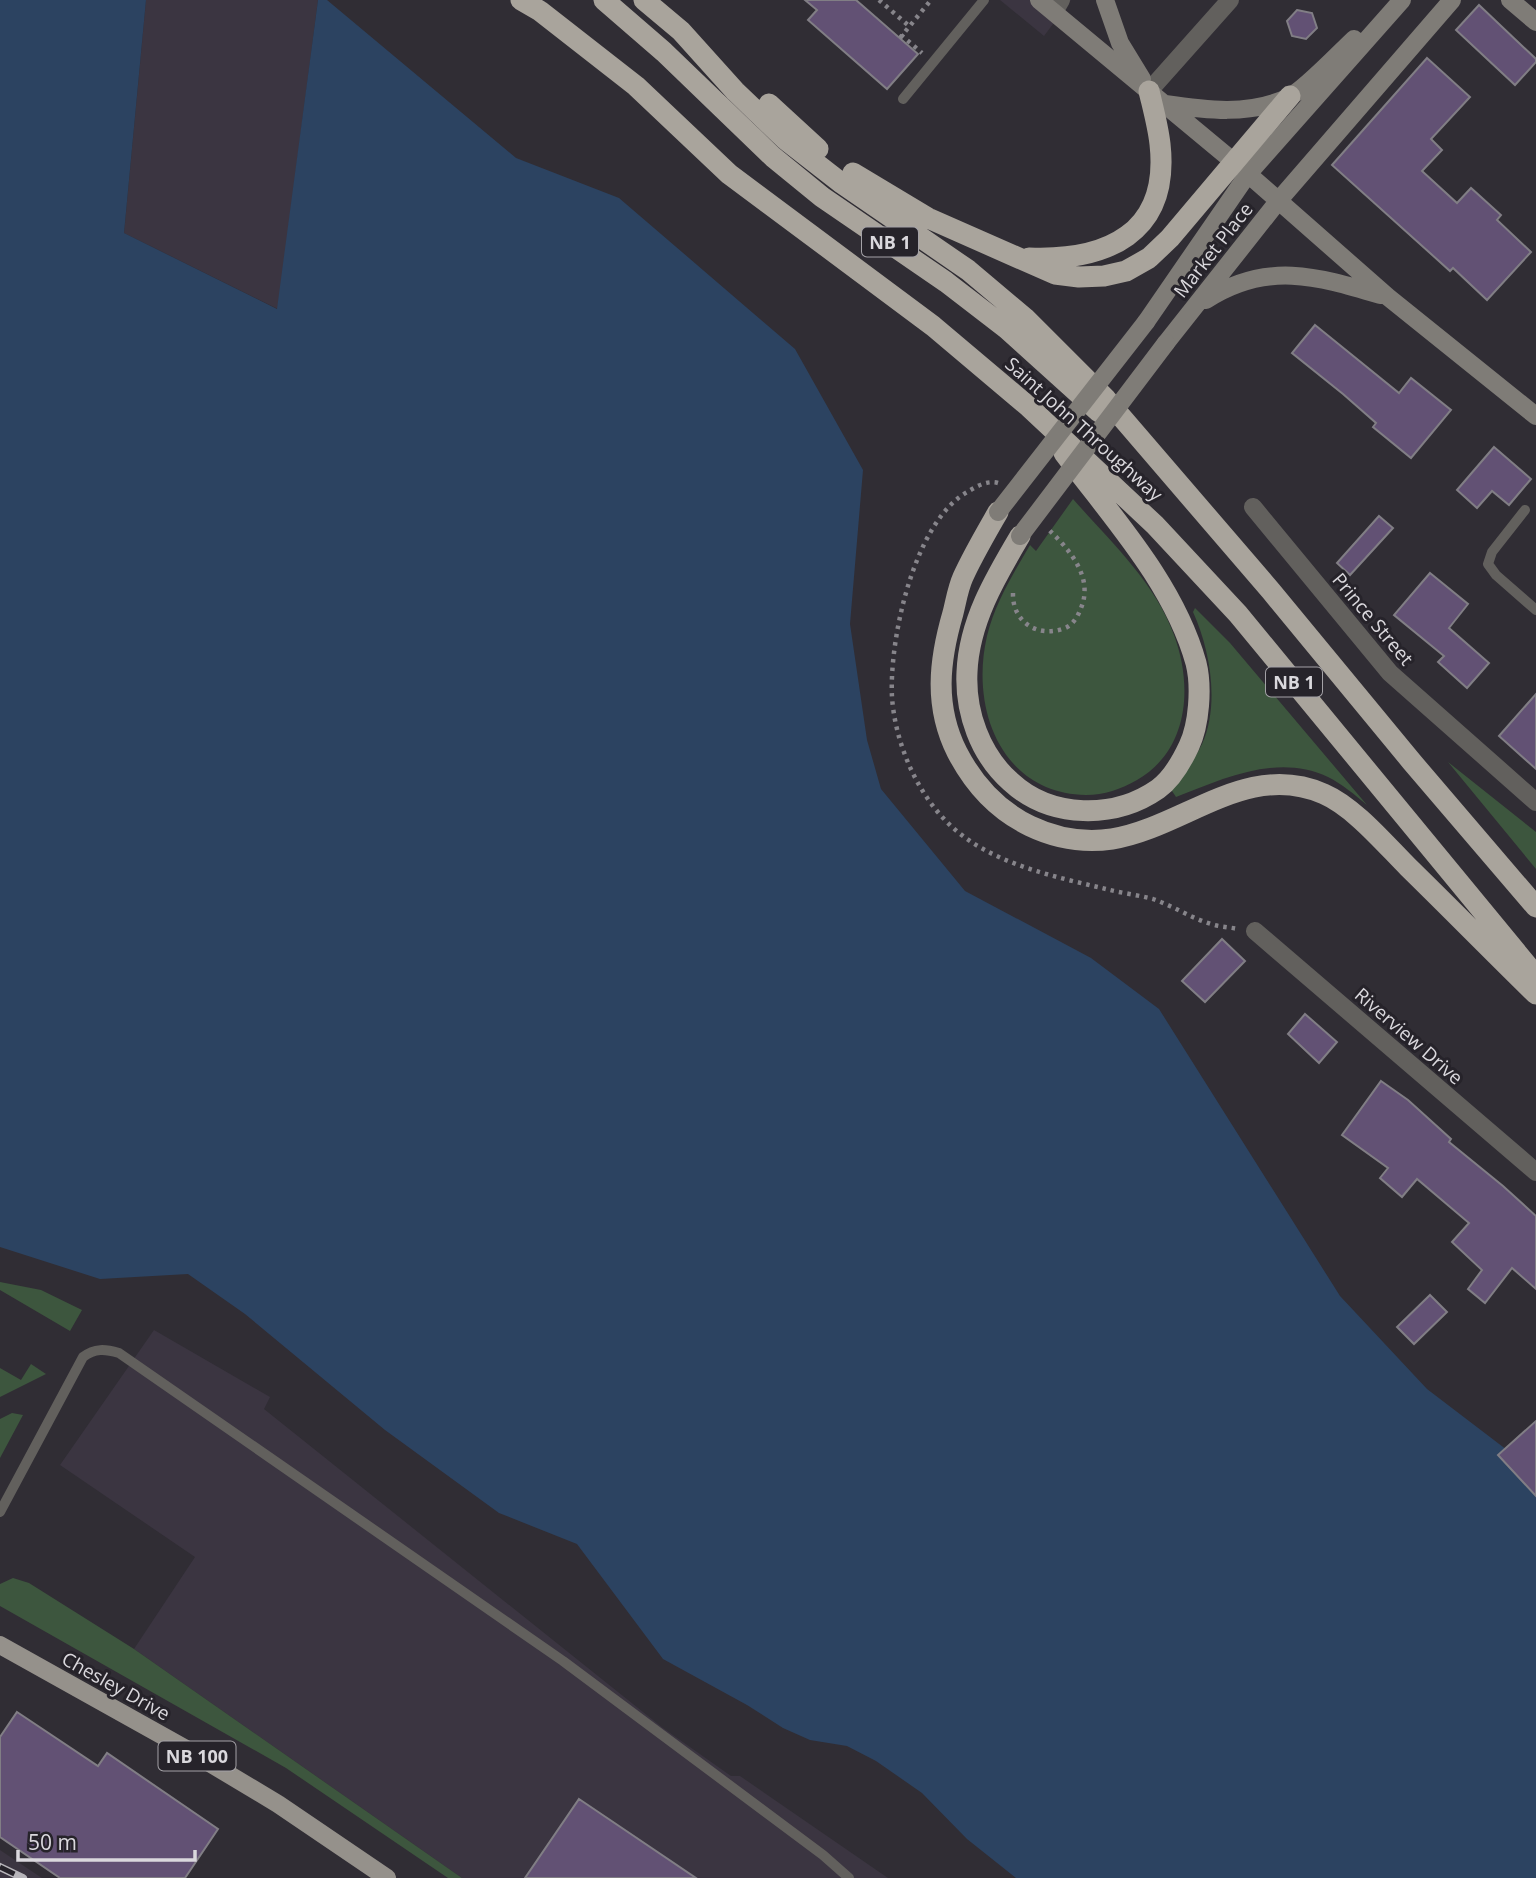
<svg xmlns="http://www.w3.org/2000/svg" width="1536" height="1878" viewBox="0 0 1536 1878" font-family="'Open Sans',sans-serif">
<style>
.built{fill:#3b3541}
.green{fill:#3d563e}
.water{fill:#2c4361}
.building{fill:#625174;stroke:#817e85;stroke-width:2}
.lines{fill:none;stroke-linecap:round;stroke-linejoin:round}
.path{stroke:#87858b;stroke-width:4.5;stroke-dasharray:3.5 5;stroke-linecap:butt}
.lane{stroke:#62605d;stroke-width:10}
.street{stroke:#62605d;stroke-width:18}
.secondary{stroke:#7f7c77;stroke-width:18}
.primary{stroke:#95918b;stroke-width:18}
.highway{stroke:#a9a49c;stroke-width:21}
.rail-casing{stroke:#b7b5ba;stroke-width:8}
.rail{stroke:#26232a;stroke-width:5;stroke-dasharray:16;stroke-linecap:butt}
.secondary-bridge{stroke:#7f7c77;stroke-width:18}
.labels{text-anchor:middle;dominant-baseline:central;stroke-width:6;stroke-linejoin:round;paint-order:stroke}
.shield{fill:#26232a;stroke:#a4a2a7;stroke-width:2}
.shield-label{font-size:18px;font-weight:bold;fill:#dad8dd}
.street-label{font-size:19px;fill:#dad8dd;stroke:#26232a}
</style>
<rect width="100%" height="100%" fill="#302d34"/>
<!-- built -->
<path class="built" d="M146 0H318L278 309 124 233Z
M1000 0H1071L1044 36Z
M154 1330 270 1397 264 1409 663 1728 731 1776H740L888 1878H462L134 1649 195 1557 60 1465Z
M0 1850 42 1878H0Z"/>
<!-- green -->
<path class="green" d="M1073 499C1109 540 1155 582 1174 635 1193 686 1189 750 1137 780 1121 789 1104 795 1086 795 1001 793 970 709 987 636 995 603 1013 574 1030 545L1036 551Z
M1195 608 1230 643 1367 805C1355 795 1342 784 1328 777 1277 753 1223 779 1176 797L1170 788C1182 774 1194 761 1202 744 1220 705 1210 649 1193 612Z
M1448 762 1536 832V869Z
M0 1282 41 1290 82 1310 70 1331 0 1290Z
M31 1364 46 1374 0 1397V1368L21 1380Z
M12 1413 23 1415 0 1458V1419Z
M13 1578 29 1583 134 1649 462 1878H448L286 1768 0 1606V1584Z"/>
<!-- water -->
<path class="water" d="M0 0H146L124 233 277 309 318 0H327L516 158 619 198 795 349 863 470 850 624 867 740 881 789 965 891 1091 958 1159 1009 1340 1296 1427 1389 1536 1472V1878H1016L967 1839 922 1793 876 1761 847 1746 810 1740 783 1728 747 1705 663 1659 577 1544 499 1513 385 1430 245 1314 188 1274 100 1279 0 1247Z"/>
<!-- building -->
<path class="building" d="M805 0H856L918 54 887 89 808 20 817 10Z
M1479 5 1536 59V62L1515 85 1456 30Z
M1297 10 1312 13 1317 28 1306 39 1292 36 1287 21Z
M1427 58 1470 97 1431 139 1442 150 1422 171 1457 203 1471 188 1501 215 1497 220 1531 252 1487 300 1453 268 1450 271 1332 165Z
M1315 325 1399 393 1411 378 1451 410 1411 458 1373 427 1376 423 1343 394 1292 353Z
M1494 447 1531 479 1509 505 1492 491 1477 508 1457 490Z
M1379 516 1393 528 1350 575 1337 563Z
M1430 573 1468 604 1449 628 1489 663 1467 688 1438 662 1444 656 1394 615Z
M1536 694V769L1499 736Z
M1222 939 1245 961 1205 1002 1182 981Z
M1305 1014 1337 1042 1319 1063 1288 1034Z
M1381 1081 1408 1100 1451 1139 1449 1142 1503 1186 1536 1216V1289L1512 1268 1485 1303 1468 1289 1482 1270 1452 1242 1469 1223 1417 1179 1402 1197 1380 1178 1388 1168 1342 1135Z
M1430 1295 1447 1312 1414 1344 1397 1327Z
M1536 1421V1496L1498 1455Z
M17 1712 98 1766 107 1753 218 1829 185 1878H60L0 1837V1737Z
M579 1799 696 1878H525Z"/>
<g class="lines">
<!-- path -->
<path class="path" d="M879 0 909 26
M901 35 922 53
M900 38 931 0
M998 483C988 480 977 486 969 491 914 520 889 640 892 697 895 741 915 790 947 822 987 863 1052 876 1106 889 1121 893 1138 895 1153 899 1173 906 1191 918 1211 924 1220 927 1229 927 1238 929
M1013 593C1012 621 1037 639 1065 628 1073 625 1078 616 1081 608 1094 577 1069 549 1048 529"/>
<!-- lane -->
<path class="lane" d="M903 99 984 0
M1525 510 1492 552 1488 564 1496 575 1536 610
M0 1512 83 1357C95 1348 105 1349 119 1353L563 1661 823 1855 849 1878"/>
<!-- street -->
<path class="street" d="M1054 12 1061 0
M1149 91 1230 0
M1253 507 1390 673 1536 802
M1255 931 1536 1172"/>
<!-- secondary -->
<path class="secondary" d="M1039 0 1234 162
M1105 0 1120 43 1142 79
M1510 0 1536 22
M1165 104C1205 110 1250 116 1289 97 1304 90 1339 53 1354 39
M1248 174 1388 297 1536 416
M1206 300C1266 261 1317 276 1380 295
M1146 322 1248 174 1402 0
M1166 343 1279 200 1452 0"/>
<!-- primary -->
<path class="primary" d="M0 1645 188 1750 278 1804 387 1878"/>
<!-- highway -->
<path class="highway" d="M521 0 540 11 636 86 729 174 933 326 1029 407 1155 525 1238 614 1536 976
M604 0 664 52 773 157 822 197 946 282 1007 329 1099 412
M644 0 681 31 735 91 786 140 840 182 968 270 1025 318 1106 399 1271 591 1412 762 1536 907
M769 104 818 149
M853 173 928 218 1055 274 1079 277 1104 276 1126 271 1149 258 1170 238 1290 96
M1029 258C1106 261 1170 234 1160 144 1158 126 1153 108 1149 91
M998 512C986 533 973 555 963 577 958 588 956 601 953 613 939 661 934 706 957 752 974 785 997 810 1030 826 1055 838 1084 843 1112 839 1185 827 1247 760 1324 794 1354 807 1385 844 1408 867 1451 909 1493 952 1536 994
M1020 536C995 578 969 622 967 672 965 712 980 755 1011 782 1051 819 1115 819 1158 789 1172 779 1182 761 1189 746 1199 725 1202 687 1196 663 1174 584 1113 518 1064 453"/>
<defs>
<path id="rail" d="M0 1867 23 1878"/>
</defs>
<!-- rail casing -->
<use href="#rail" class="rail-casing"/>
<!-- rail -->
<use href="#rail" class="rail"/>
<!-- secondary-bridge -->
<path class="secondary-bridge" d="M998 512 1146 322
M1020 536 1166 343"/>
</g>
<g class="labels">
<!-- shield labels -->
<g class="shield">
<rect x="862" y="227.5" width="56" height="29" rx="5"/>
<rect x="1266" y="667.5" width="56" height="29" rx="5"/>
<rect x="158.5" y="1741.5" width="77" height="29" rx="5"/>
</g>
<g class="shield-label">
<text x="890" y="242">NB 1</text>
<text x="1294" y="682">NB 1</text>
<text x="197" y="1756">NB 100</text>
</g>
<!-- street labels -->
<g class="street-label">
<text transform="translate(1213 250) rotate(-52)">Market Place</text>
<text transform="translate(1084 429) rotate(42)">Saint John Throughway</text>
<text transform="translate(1373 619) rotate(50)">Prince Street</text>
<text transform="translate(1409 1036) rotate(41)">Riverview Drive</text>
<text transform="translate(116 1686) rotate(29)">Chesley Drive</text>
</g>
</g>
<!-- scale -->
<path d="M18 1850v10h177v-10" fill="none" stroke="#dad8dd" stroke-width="3.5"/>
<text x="28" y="1850" font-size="21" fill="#dad8dd" stroke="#26232a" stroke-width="5" paint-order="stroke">50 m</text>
</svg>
